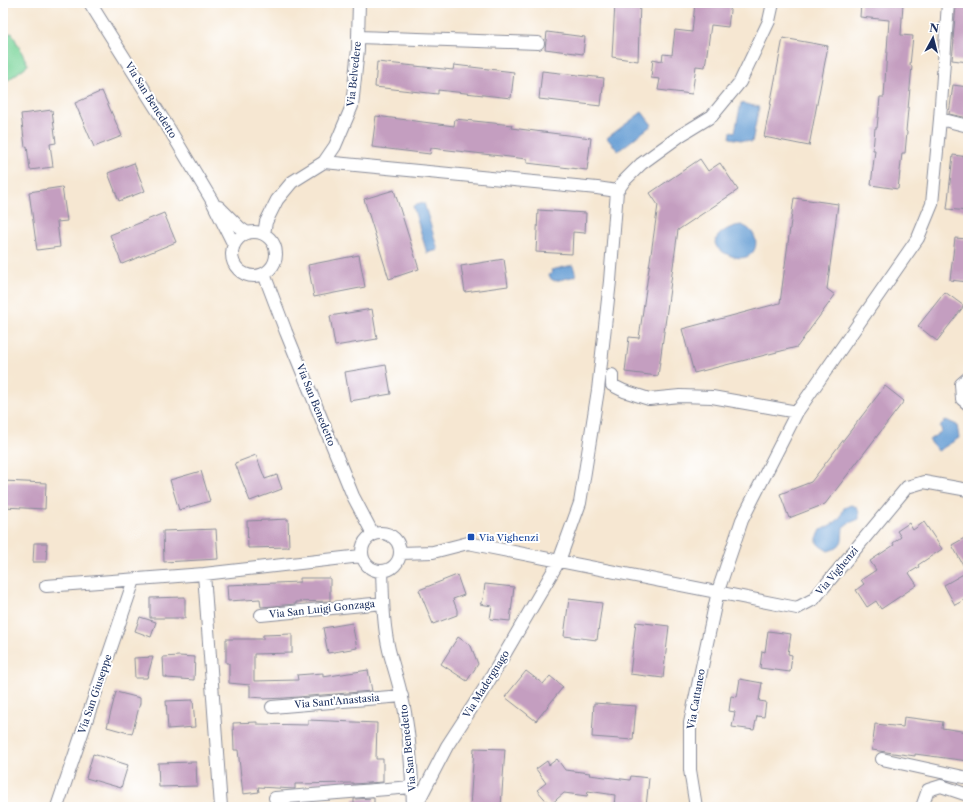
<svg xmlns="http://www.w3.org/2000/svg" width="971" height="810" viewBox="0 0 971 810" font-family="'Libre Caslon Text',serif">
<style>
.green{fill:#7bd59b;stroke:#4b827c}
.water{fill:#669ed4;stroke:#406699}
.building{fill:#c49ec0}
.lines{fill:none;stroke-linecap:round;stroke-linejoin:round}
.street-casing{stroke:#888b98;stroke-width:14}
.street{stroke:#fff;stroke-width:12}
.transit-dot{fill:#1a4fb4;stroke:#fff;stroke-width:1.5}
.labels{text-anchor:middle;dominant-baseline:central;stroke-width:4;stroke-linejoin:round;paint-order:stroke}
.street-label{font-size:10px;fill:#1b2f5e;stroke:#fff}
.transit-label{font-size:10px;fill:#164399;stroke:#fff;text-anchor:start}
</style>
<rect width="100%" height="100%" fill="#fff"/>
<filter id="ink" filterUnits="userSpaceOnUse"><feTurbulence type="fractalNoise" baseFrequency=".025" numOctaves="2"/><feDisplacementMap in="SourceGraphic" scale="8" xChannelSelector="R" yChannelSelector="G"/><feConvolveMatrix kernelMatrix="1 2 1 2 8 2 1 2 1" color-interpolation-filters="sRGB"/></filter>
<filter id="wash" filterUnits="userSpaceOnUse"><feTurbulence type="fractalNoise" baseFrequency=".012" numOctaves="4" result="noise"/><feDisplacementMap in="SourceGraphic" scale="16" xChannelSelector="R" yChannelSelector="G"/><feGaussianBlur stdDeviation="0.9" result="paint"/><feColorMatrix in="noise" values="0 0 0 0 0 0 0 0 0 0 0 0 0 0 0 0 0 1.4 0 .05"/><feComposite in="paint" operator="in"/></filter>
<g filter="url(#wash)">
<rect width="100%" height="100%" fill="#f6e7d2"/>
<!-- green -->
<path class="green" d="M12 33 28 65 3 84V35Z"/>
<!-- water -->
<path class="water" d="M741 103 759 107 752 142 730 138 731 131 735 132Z
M642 112 652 125 618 151 607 138Z
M424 203 438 250 427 253 413 206Z
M741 225C767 233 757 271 725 253 720 251 716 248 715 242 718 232 731 226 741 225Z
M573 265 576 276 555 281 551 279 549 275 552 273 551 270Z
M946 420 957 425 959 438 938 451 929 440 942 431 940 426Z
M851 505 857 507 859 513V519L849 523 843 527 842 541 837 548 828 551 820 546 817 543V538L821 530 834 523 840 518 844 508Z"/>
<g id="blocks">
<!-- building -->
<path class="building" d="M615 3H640L638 61 612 57Z
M695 3H731L728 27 711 25 705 67 696 66 692 94 658 90 660 79 651 78 653 59 662 61 663 54 672 55 675 30 692 32Z
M861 3H903L901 35 913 36 910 65 912 66 906 131 907 132 905 153H902L898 189 871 185 875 150H873L875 128H877L880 97H884L889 20 860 17Z
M956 5 968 6V62L952 60 954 40H953Z
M547 32 585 37 583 54 545 49Z
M783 38 828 46 809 146 764 137Z
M377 62 453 70 454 65 514 72 511 98 438 90V94L375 87Z
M542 71 604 78 601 106 539 99Z
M953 85 968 87V118L949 114Z
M102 91 122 136 94 147 75 103Z
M52 110 56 143 50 144 53 167 30 170 27 146 25 147 21 114Z
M376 116 454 126 455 119 512 125 511 128 591 138 587 170 527 163V159L431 148 430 154 372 147Z
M953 155 968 157V211L947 209Z
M700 159 708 171 720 163 738 190 678 230 658 376 625 372 629 337 639 338 658 205 650 193Z
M134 163 145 191 119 201 108 173Z
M62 187 67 221 57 222 60 247 37 250 29 192Z
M394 190 419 269 389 279 364 199Z
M794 198 838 204 827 289 835 295 797 347 694 373 682 329 780 303Z
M538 210 586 213 585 233 573 232 572 254 536 252Z
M164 213 176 242 122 264 110 235Z
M955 238 968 239V282L950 280Z
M359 255 365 287 314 297 308 265Z
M504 259 508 286 465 292 461 266Z
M945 292 964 306 937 341 918 326Z
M372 309 377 339 335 346 330 316Z
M386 365 391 394 350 401 345 372Z
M885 386 904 401 825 504 789 518 780 494 811 482Z
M256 455 265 479 277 475 282 489 250 501 235 463Z
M201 471 210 501 179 510 170 480Z
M3 481 46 483 45 509 3 507Z
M288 519 289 547 248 548 247 521Z
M924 522 942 549 918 565 919 567 909 573 917 585 881 609 876 601 867 607 856 590 864 584 861 580 876 570 870 561 894 545 893 543 901 537 897 531 909 523 913 530Z
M216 529 218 559 164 562 163 531Z
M968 536V598L955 605 944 585 967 572 952 545Z
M34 543H47L46 562H33Z
M457 575 464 595 453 599 457 610V615L433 624 419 590Z
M300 578H330V601L296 602V604L261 607 260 599 228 601 227 585 300 582Z
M485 584 514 587 510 621 490 619 492 606 480 604 483 600Z
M185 597V618H150V598Z
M569 599 602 603 597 640 564 636Z
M140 617 156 622 151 637 135 631Z
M636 622 669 626 663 678 630 674Z
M352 623 357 648 328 653 323 628Z
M768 631 791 634 788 654 792 655 790 672 760 668 762 651 765 652Z
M292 634V653L254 654V681L298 680 297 675 323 673V677L368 670 372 691 285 698 263 699V698L250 697V685L229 683V663H226V639H263V635Z
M458 637 471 646 478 664 467 681 441 664Z
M179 656 195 657 194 680 167 678V677H164L163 657Z
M153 657 147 678H135L134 658Z
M526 671 543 684 550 676 563 687 536 721 505 697Z
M740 679 762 683 759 701 766 702 764 717 757 716 754 730 732 727 735 712 729 711 731 696 737 697Z
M116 692 140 698V703L132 734 107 727Z
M193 700 195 727 168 729 166 701Z
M594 703 636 706 633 740 592 737Z
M904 717 943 722 942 728 968 732V761L915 754V756L872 750 875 724 903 727Z
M308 720 377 723 376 759H383V782L353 784V783L295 784V789L258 787 259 792 243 794 238 750H234L233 723 257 722V724L308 725Z
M474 748 505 749 501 807H470Z
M93 754 128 765 121 788 86 778Z
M557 759 565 770 590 773 589 775 630 780 631 776 649 778 646 807H614L615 795 588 791 587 796 564 793 550 805 537 790 546 783 536 769 547 761 549 765Z
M196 762 197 786 159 787 158 763Z
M374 798V807H354V799Z"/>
</g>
</g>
<g filter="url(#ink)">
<use href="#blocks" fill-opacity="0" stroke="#888b98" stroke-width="1"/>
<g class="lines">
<defs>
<path id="street" d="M90 3 171 132 211 199 234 245
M358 37 359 3
M940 119 968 126
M324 162 597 188 617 191
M219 207 240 228 247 233
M232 254a22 22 0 1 1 44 0a22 22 0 1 1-44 0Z
M264 234 266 222 277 200 292 182 324 162 335 146 352 106 358 49V37L538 43
M264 274 286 332 353 496 373 534
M612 375V385L624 391 649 399 680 396 712 397 797 412
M968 378 961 384 962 399 968 404
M362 552a19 19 0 1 1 38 0a19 19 0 1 1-38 0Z
M400 553 433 552 468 543 797 608 814 599 907 487 924 482 968 490
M382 571C383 597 383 625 389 650 395 673 403 695 406 719 411 748 412 778 413 807
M204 574 221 807
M46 586 204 574 361 556
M261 615 383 603
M272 707 402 696
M882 759 968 778
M275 798 412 787
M57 807 134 580
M414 807 419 800 447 746 486 686 559 561 580 503 598 390 610 281 617 191 624 181 641 164 681 135 712 116 740 82 769 21 773 3
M696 807 690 770V723L718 591 742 520 797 412 918 238 932 204 940 119 948 3
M922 807 928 790 941 786 968 795"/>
</defs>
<!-- street casing -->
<use href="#street" class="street-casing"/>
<!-- street -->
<use href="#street" class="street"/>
</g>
</g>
<!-- markers -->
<rect class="transit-dot" x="467" y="533" width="8" height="8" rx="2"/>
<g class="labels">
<!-- street labels -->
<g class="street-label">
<text transform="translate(354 74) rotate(-84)">Via Belvedere</text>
<text transform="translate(151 100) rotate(58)">Via San Benedetto</text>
<text transform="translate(316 405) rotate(68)">Via San Benedetto</text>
<text transform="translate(837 571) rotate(-50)">Via Vighenzi</text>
<text transform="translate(322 609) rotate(-6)">Via San Luigi Gonzaga</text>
<text transform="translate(486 684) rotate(-58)">Via Madergnago</text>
<text transform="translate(95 694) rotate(-71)">Via San Giuseppe</text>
<text transform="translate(696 699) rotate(-80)">Via Cattaneo</text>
<text transform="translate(337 701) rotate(-5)">Via Sant'Anastasia</text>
<text transform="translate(408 748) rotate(-96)">Via San Benedetto</text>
</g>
<!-- transit labels -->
<g class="transit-label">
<text x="479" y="537">Via Vighenzi</text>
</g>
</g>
<!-- margin -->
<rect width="971" height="810" fill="none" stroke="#fff" stroke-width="16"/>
<!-- north arrow -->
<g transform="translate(933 38) rotate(7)" stroke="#ffffff" stroke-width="3" paint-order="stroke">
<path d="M0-3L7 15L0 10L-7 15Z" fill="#1b2f5e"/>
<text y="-6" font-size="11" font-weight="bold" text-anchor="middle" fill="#1b2f5e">N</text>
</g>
</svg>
